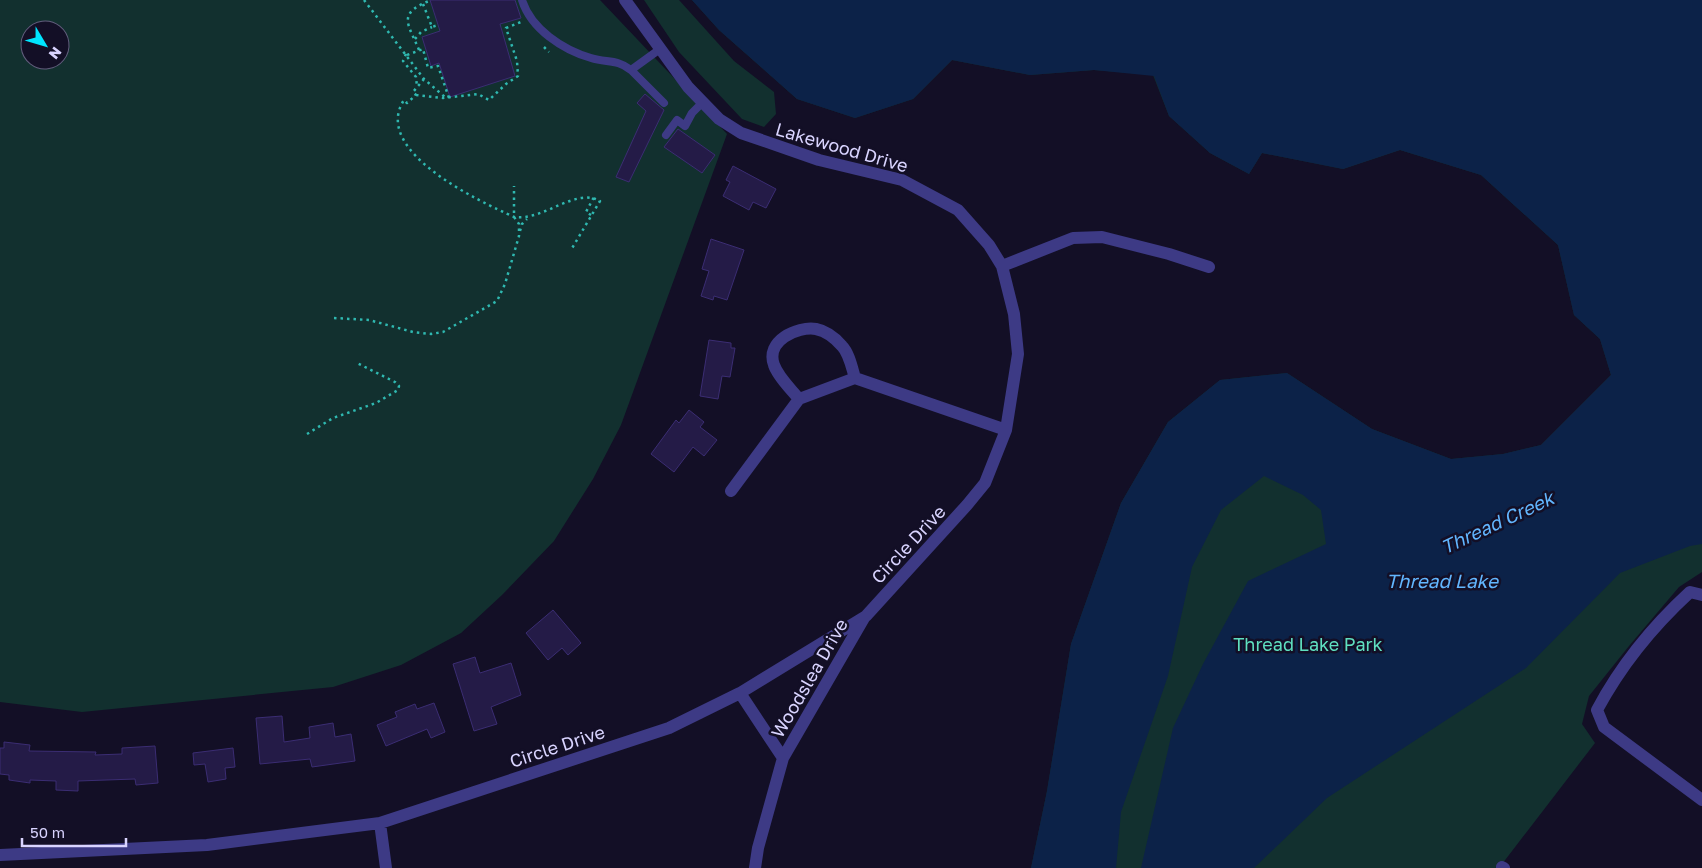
<svg xmlns="http://www.w3.org/2000/svg" width="1702" height="868" viewBox="0 0 1702 868" font-family="'Golos Text',sans-serif">
<style>
.green{fill:#12302f;fill-rule:evenodd}
.water{fill:#0c2248}
.building{fill:#241b47;stroke:#3b2d73}
.lines{fill:none;stroke-linecap:round;stroke-linejoin:round}
.path{stroke:#2fb8b0;stroke-width:2.5;stroke-dasharray:2.5 4;stroke-linecap:butt}
.service{stroke:#3d3a85;stroke-width:8}
.minor{stroke:#3d3a85;stroke-width:12}
.labels{text-anchor:middle;dominant-baseline:central;stroke-width:5;stroke-linejoin:round;paint-order:stroke}
.street-label{font-size:18px;fill:#d9d4ff;stroke:#130f26}
.park-label{font-size:18px;fill:#5fe0c0;stroke:#130f26}
.water-label{font-size:19px;font-style:italic;fill:#62b6ff;stroke:#130f26}
</style>
<rect width="100%" height="100%" fill="#130f26"/>
<!-- green -->
<path class="green" d="M0 0H600L727 134 621 425 593 479 554 541 502 595 461 633 401 665 333 687 82 712 0 702ZM30 30H60V60H30Z
M644 0H679L734 61 774 92 776 114 764 127 742 119 679 52Z
M692 0H1702V572L1679 587 1629 646 1589 696 1582 724 1595 743 1499 868H1031L1047 791 1071 644 1121 503 1168 422 1220 380 1287 373 1372 429 1451 459 1503 454 1541 445 1611 375 1600 339 1574 315 1558 245 1481 175 1400 150 1343 169 1262 153 1249 174 1210 153 1169 116 1153 75 1094 70 1030 75 952 60 913 99 855 118 797 99 719 30Z"/>
<!-- water -->
<path class="water" d="M692 0H1702V544L1690 546 1620 573 1526 668 1327 798 1254 868H1141L1173 728 1203 664 1248 581 1326 544 1321 510 1303 495 1264 476 1221 510 1192 567 1168 676 1121 812 1116 868H1031L1047 791 1071 644 1121 503 1168 422 1220 380 1287 373 1372 429 1451 459 1503 454 1541 445 1611 375 1600 339 1574 315 1558 245 1481 175 1400 150 1343 169 1262 153 1249 174 1210 153 1169 116 1154 76 1094 70 1030 75 952 60 913 99 855 118 797 99 719 30Z"/>
<!-- building -->
<path class="building" d="M430 0H515L521 18 500 24 515 76 450 97 439 63 431 66 422 37 440 31Z
M645 94 664 110 629 182 616 177 646 111 637 103Z
M678 129 715 155 702 173 664 147Z
M733 166 776 189 766 208 753 202 749 210 723 196 730 182 726 180Z
M711 239 744 250 727 300 714 296 713 300 701 296 709 271 702 269Z
M709 340 731 343V348H735L730 377 722 376 718 399 700 396Z
M689 410 704 422 700 427 717 440 704 456 693 447 674 472 651 454 676 420 679 423Z
M553 610 581 643 568 655 562 648 548 660 526 633Z
M475 657 480 673 511 663 521 695 491 707 497 724 474 731 453 664Z
M434 703 445 732 431 738 427 729 386 746 377 725 397 717 395 712 415 704 417 709Z
M282 716 284 742 310 738 309 727 333 723 335 737 351 734 355 761 312 767 310 759 260 764 256 718Z
M4 742 30 745 29 751 96 752 95 755 122 754V748L155 746 158 783 136 785 135 779 78 781V791L56 790V781L30 780V783L9 780V775L0 774V748H4Z
M233 748 235 767 225 768 226 779 208 782 205 764 194 765 193 753Z"/>
<g class="lines">
<!-- path -->
<path class="path" d="M364 0 424 79 446 98
M423 4 432 27 438 25
M415 39 421 32 432 27
M544 47 549 52
M419 50C409 25 396 14 429 1
M406 54 403 61 416 77 417 87
M407 55 423 49 428 68 438 66 449 98
M424 79 413 92 416 95 407 103 404 100C371 151 479 201 514 217 544 221 575 187 600 201L571 250
M416 95 443 98 478 94 489 100 506 84 518 76 517 61 506 28 521 22
M591 215 586 212 594 197
M520 231 522 224 527 219
M334 318 369 320 413 332 431 334 443 332 497 301 505 284 519 236V224L514 217V186
M307 434 333 418 376 403 398 390 399 386 395 382 357 363"/>
<!-- service -->
<path class="service" d="M522 0C531 29 563 50 591 58 607 63 617 59 631 70L660 49
M631 70 664 103
M666 135 677 120 685 126 692 113 703 102"/>
<!-- minor -->
<path class="minor" d="M1002 266 1073 238 1102 237 1169 254 1209 267
M799 399C791 389 778 377 774 365 765 341 797 326 816 329 826 331 836 339 842 346 849 353 852 368 855 378L1006 430
M731 491 799 399 855 378
M1702 595 1690 592C1653 626 1621 665 1597 710L1604 727 1702 800
M740 693 783 758
M380 823 386 868
M0 855 207 845 380 823 669 728 740 693 866 616 967 505 985 483 1006 430 1018 354 1014 314 1002 266 989 245 958 210 902 180 819 160 741 133 719 119 688 87 625 0
M1502 867 1504 868
M755 868 758 848 783 758 864 618"/>
</g>
<g class="labels">
<!-- street labels -->
<g class="street-label">
<text transform="translate(842 147) rotate(16)">Lakewood Drive</text>
<text transform="translate(908 544) rotate(-47)">Circle Drive</text>
<text transform="translate(809 678) rotate(-60)">Woodslea Drive</text>
<text transform="translate(557 746) rotate(-18)">Circle Drive</text>
</g>
<!-- park labels -->
<g class="park-label">
<text x="1308" y="644">Thread Lake Park</text>
</g>
<!-- water labels -->
<g class="water-label">
<text transform="translate(1497 522) rotate(-25)">Thread Creek</text>
<text x="1442" y="580">Thread Lake</text>
</g>
</g>
<!-- north arrow -->
<g transform="translate(45 45) rotate(128)"><circle r="24" fill="#130f26" stroke="#625e7d"/>
<path d="M0-4L9 19L0 12L-9 19Z" fill="#00e5ff"/>
<text y="-8" font-size="14" font-weight="bold" text-anchor="middle" fill="#d9d4ff">N</text>
</g>
<!-- scale -->
<path d="M22 838v8h104v-8" fill="none" stroke="#d9d4ff" stroke-width="2.5"/>
<text x="30" y="838" font-size="15" fill="#d9d4ff" stroke="#130f26" stroke-width="4" paint-order="stroke">50 m</text>
</svg>
